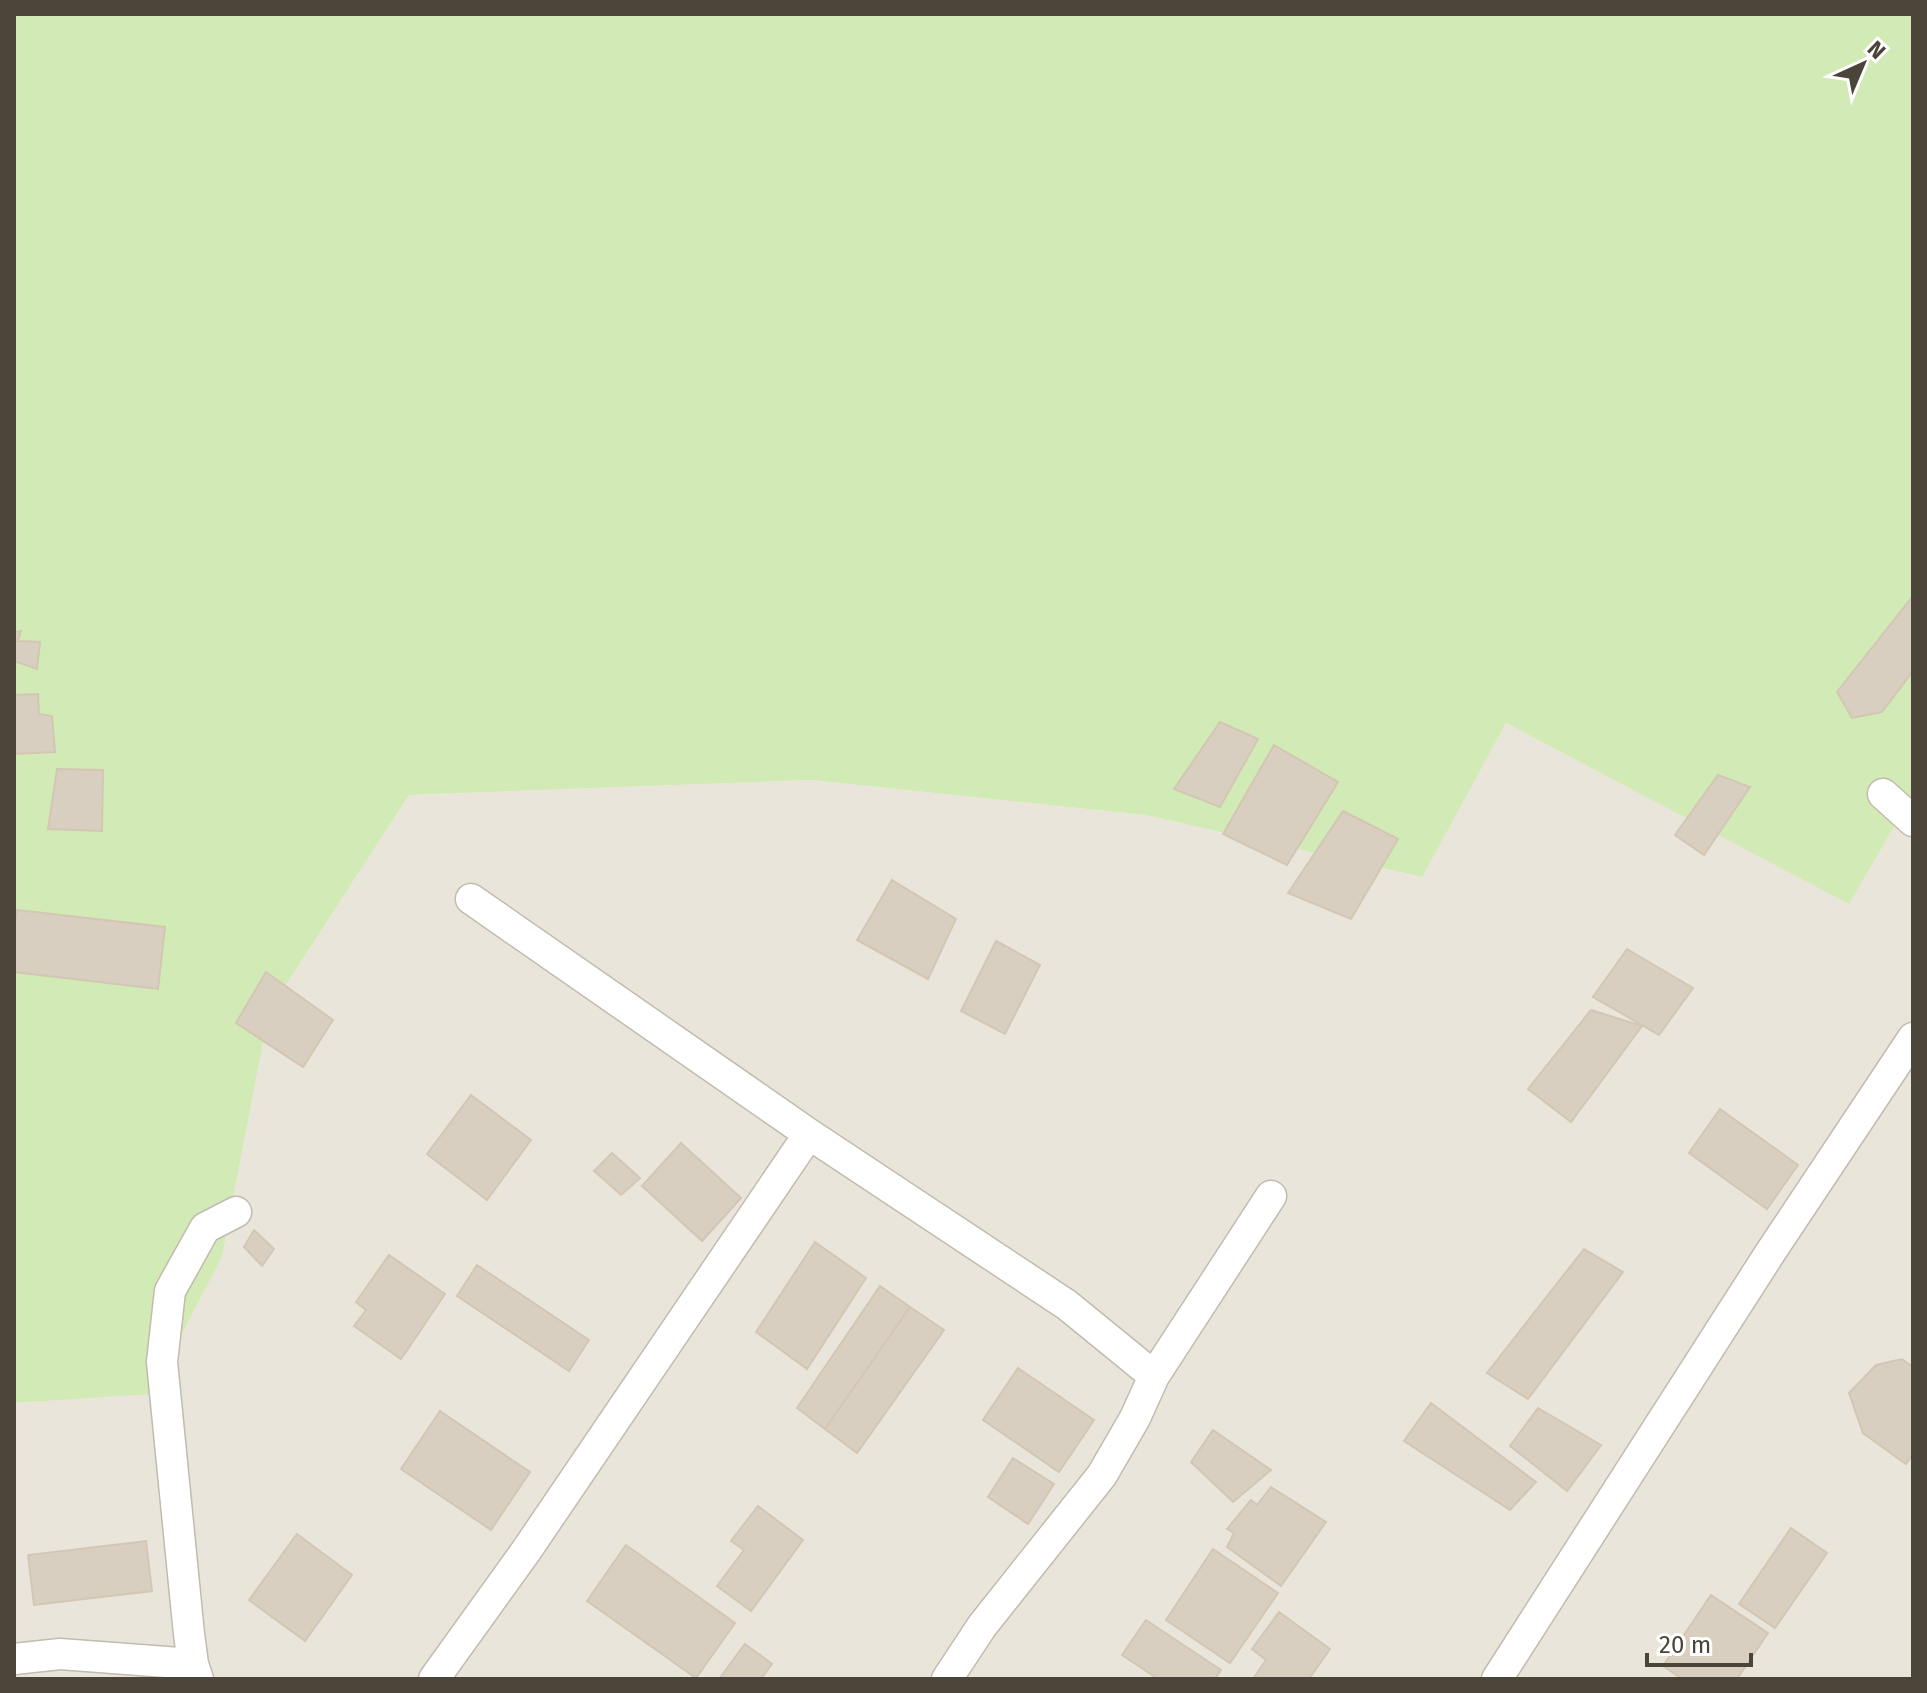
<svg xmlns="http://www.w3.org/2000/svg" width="1927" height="1693" viewBox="0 0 1927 1693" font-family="'Fira Sans',sans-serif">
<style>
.residential{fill:#eae5da}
.green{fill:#d2eab5}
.building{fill:#d8cfc1;stroke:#d3c7b4;stroke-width:2}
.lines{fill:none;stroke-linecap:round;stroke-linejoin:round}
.minor-casing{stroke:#c2bbae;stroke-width:33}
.minor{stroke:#fff;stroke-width:30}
</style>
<rect width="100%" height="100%" fill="#f6f3ec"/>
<!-- residential -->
<path class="residential" d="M1506 723 1849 903 1913 794V1679H14V1403L150 1393 222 1257 269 1011 409 795 812 780 1145 815 1421 877Z"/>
<!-- green -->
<path class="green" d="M14 14H1913V794L1849 904 1506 723 1422 877 1145 815 812 780 409 795 269 1011 222 1257 150 1394 14 1403Z"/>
<!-- building -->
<path class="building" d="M1912 597 1913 671 1882 712 1852 718 1837 692Z
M21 631 18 641 40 642 37 669 14 661V632Z
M38 694 39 714 52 716 55 752 14 754V695Z
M1220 722 1258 739 1220 807 1174 789Z
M1274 745 1338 782 1287 865 1223 834Z
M57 769 103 770 102 831 48 829Z
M1718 775 1750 787 1704 855 1675 835Z
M1343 811 1398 839 1351 919 1288 893Z
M892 880 956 919 928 979 857 940Z
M17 910 165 927 158 989 14 972V932Z
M996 941 1040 965 1005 1034 961 1011Z
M1627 949 1693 988 1659 1035 1593 997Z
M266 972 333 1020 303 1067 236 1023Z
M1591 1010 1642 1026 1571 1122 1528 1089Z
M471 1095 531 1140 487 1200 427 1154Z
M1720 1109 1798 1165 1767 1209 1689 1153Z
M681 1143 741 1198 702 1241 642 1186Z
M612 1153 640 1178 621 1195 594 1171Z
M254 1230 274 1249 262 1266 244 1247Z
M815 1242 866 1278 807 1369 756 1332Z
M1584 1249 1623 1272 1528 1399 1487 1373Z
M389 1255 445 1294 401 1359 354 1326 366 1310 356 1302Z
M477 1265 589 1340 569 1371 457 1296Z
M880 1286 910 1307 825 1429 797 1408Z
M910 1307 944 1330 857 1453 825 1429Z
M1902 1359 1913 1367V1454L1906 1464 1863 1433 1849 1393 1876 1365Z
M1018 1368 1094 1420 1059 1472 983 1420Z
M1431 1403 1536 1482 1510 1510 1404 1441Z
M1538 1408 1601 1445 1567 1491 1510 1446Z
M440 1411 530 1472 491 1530 401 1469Z
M1213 1430 1271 1470 1233 1502 1191 1462Z
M1013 1458 1054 1484 1028 1524 988 1497Z
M1271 1487 1326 1522 1281 1586 1227 1547 1234 1533 1227 1529 1251 1500 1257 1505Z
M758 1506 803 1540 751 1611 717 1586 744 1550 731 1541Z
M1791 1528 1827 1553 1775 1628 1739 1604Z
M297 1534 352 1575 305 1641 249 1600Z
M146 1541 152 1591 34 1605 28 1555Z
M626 1545 735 1623 696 1678 587 1601Z
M1213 1549 1278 1593 1230 1663 1166 1620Z
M1711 1595 1768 1633 1737 1679H1682L1663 1666Z
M1279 1612 1330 1649 1309 1679H1253L1266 1660 1252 1649Z
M1146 1620 1221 1670 1215 1679H1158L1122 1655Z
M745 1644 772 1664 761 1679H719Z"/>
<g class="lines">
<defs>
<path id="minor" d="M1883 794 1913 821
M471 899 809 1134 1067 1305 1154 1376
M14 1659 60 1654 193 1664
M198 1679 193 1664 189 1634 162 1362 170 1291 205 1228 236 1212
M434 1679 526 1551 809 1134
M947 1679 982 1626 1102 1475 1135 1418 1154 1376 1271 1196
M1497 1679 1770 1253 1913 1038"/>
</defs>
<!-- minor casing -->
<use href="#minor" class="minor-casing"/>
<!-- minor -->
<use href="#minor" class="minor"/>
</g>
<!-- border -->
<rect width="1927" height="1693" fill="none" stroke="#4b4439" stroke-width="32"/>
<!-- north arrow -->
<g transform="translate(1863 64) rotate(44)" stroke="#ffffff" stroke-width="6" paint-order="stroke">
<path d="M0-6L14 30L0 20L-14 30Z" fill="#4b4439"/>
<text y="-12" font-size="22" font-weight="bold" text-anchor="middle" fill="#4b4439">N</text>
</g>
<!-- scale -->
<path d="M1647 1653v12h104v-12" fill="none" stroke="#4b4439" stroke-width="4"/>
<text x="1659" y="1653" font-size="24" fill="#4b4439" stroke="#ffffff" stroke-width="6" paint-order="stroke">20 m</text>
</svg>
